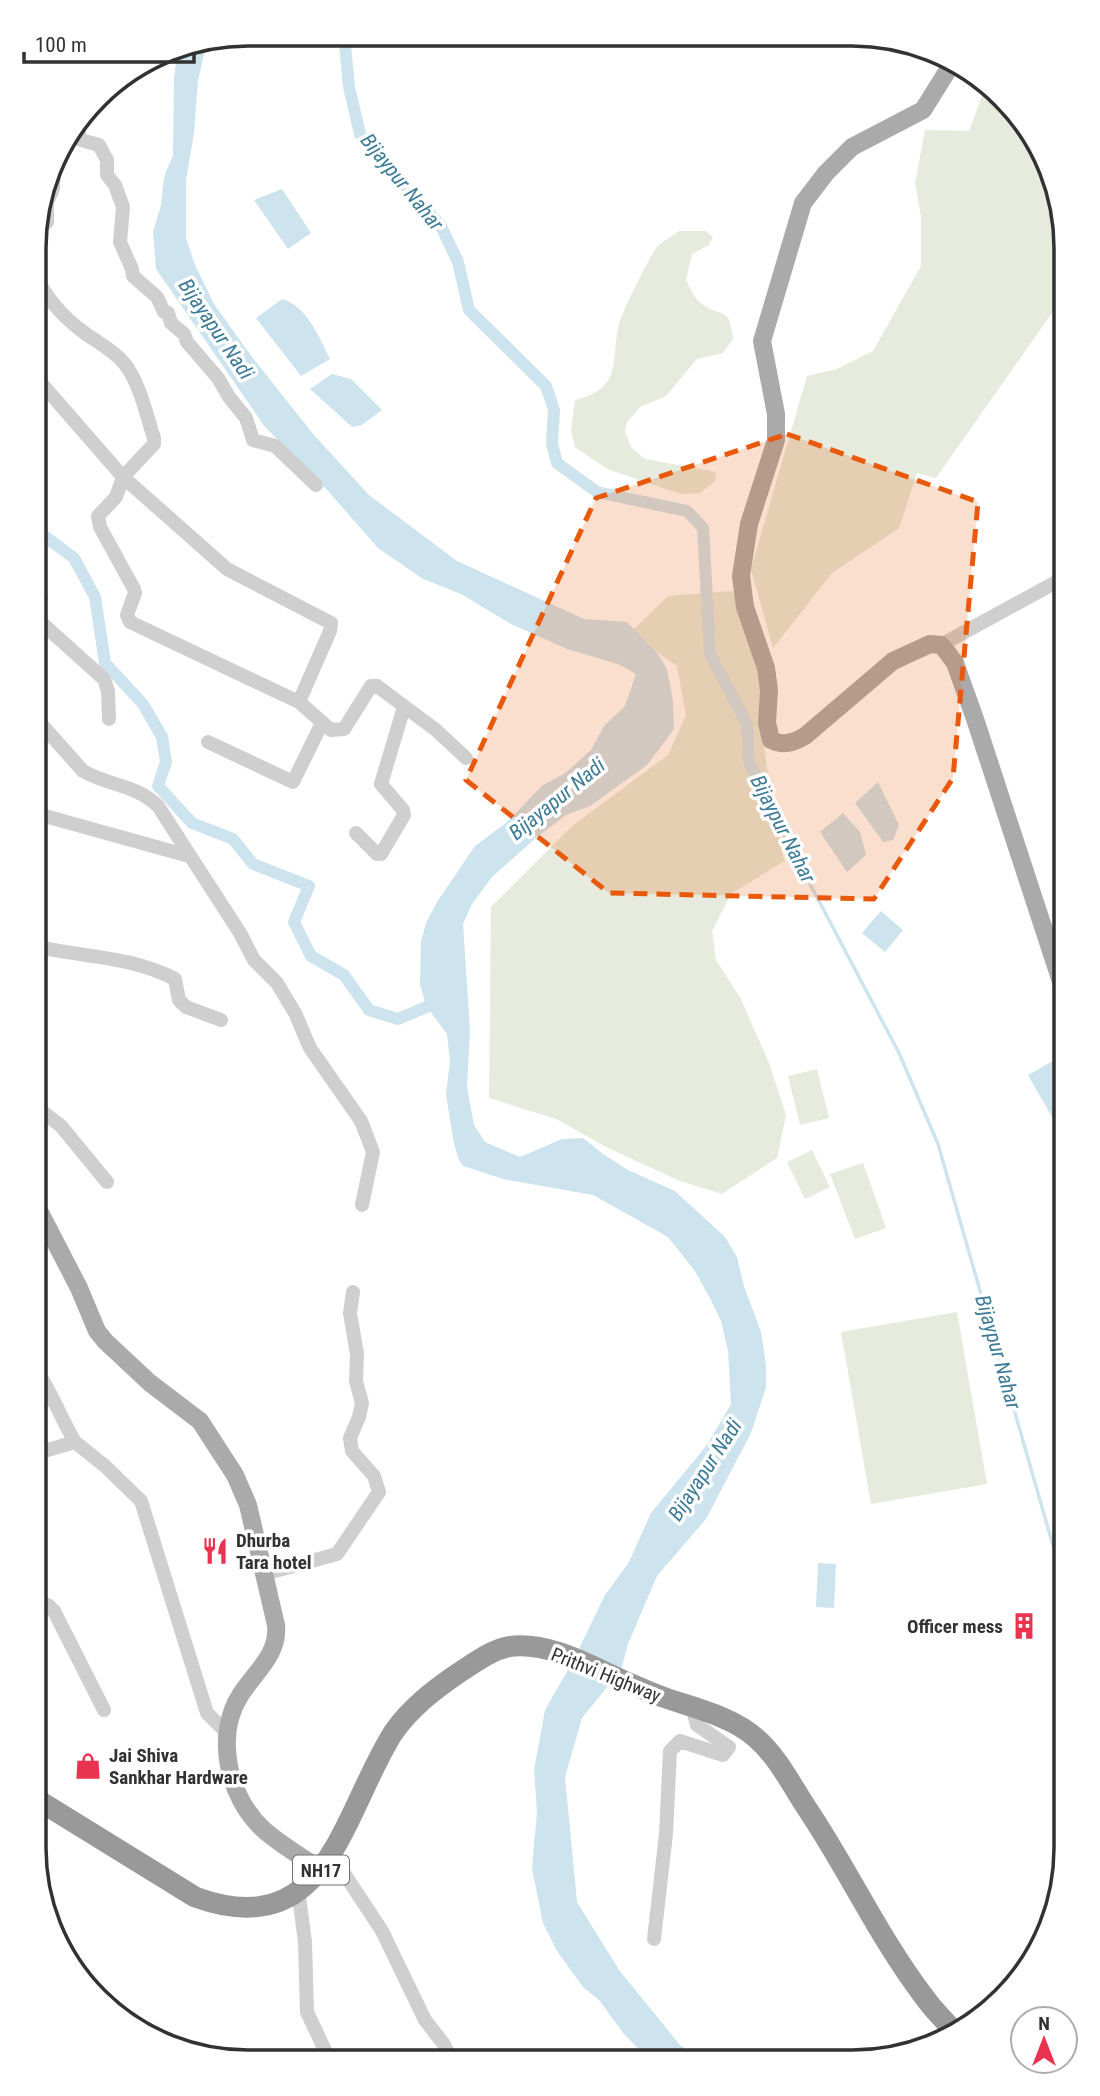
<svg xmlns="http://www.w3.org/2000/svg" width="1100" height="2096" viewBox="0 0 1100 2096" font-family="'Roboto Condensed',sans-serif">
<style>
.green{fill:#e6ebdd}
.water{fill:#cde4ee}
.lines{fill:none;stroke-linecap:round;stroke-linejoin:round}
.stream{stroke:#cde4ee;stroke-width:3.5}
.canal{stroke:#cde4ee;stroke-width:12}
.minor{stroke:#cfcfcf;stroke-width:14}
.major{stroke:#aaa;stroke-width:18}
.highway{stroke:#999;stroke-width:21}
.marked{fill:#e8590c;fill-opacity:0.2;stroke:#e8590c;stroke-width:5;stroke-dasharray:14 9;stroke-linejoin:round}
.labels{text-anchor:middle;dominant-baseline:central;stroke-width:7;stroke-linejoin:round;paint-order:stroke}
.shield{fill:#fff;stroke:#707070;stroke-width:2}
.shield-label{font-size:18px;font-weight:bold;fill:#323232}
.poi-label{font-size:19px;font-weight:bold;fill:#323232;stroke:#fff;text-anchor:start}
.street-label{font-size:19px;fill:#323232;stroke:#fff}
.water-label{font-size:21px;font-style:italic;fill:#3d7b97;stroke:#fff}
.rim{fill:none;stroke:#323232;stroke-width:3.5}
</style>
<rect width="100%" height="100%" fill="#fff"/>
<!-- green -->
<path class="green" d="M982 81 994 87 1056 179 1067 247V304L1052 313 936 478 917 473 899 528 832 573 773 648 751 569 807 376 837 369 873 351 921 266V217L915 183 925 130 969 131 985 88Z
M679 231H706L713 237 709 245 692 254 686 280C690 287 695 300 702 304 724 319 729 305 733 339L723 353 697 359 666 396 640 407 627 422 625 431 631 447 645 459 716 472 715 481 700 493 681 494 607 469 575 447 571 430 575 400C624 388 610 362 619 324 620 316 652 252 657 247 663 241 672 236 679 231Z
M733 591 753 643 763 704V739L770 790 784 861 731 894 712 931 716 960 741 999 769 1063 786 1115 777 1158 722 1194 680 1181 608 1148 556 1119 489 1098 491 907 571 827 668 755 686 715 677 666 630 633 668 596Z
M817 1069 829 1118 800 1125 788 1076Z
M812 1150 830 1187 805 1199 787 1162Z
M863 1163 886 1228 855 1239 830 1174Z
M957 1312 987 1484 871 1504 841 1332Z"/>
<!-- water -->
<path class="water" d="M207 41 198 81 194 133 186 180V238L195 265 214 304 252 357 314 435 369 495 457 561 584 619 627 622 658 654 667 669 673 701 674 729 647 765 590 806 566 815 537 837 492 877 472 904 463 924 470 1030 467 1087 474 1125 485 1142 520 1157 562 1139 583 1138 603 1154 628 1170 675 1191 725 1237 737 1257 744 1286 761 1332 766 1365V1387L751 1433 706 1519 657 1576 628 1644 621 1670 582 1718 565 1777 577 1902 619 1970 680 2045 704 2062H651L624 2034 599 2000 583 1987 557 1951 543 1923 532 1868 537 1812 534 1770 545 1710 573 1661 605 1595 629 1562 651 1513 707 1445 731 1404 728 1351 721 1321 712 1302 695 1271 668 1237 593 1195 503 1179 463 1166 458 1158 453 1139 446 1094 450 1061 447 1034 426 1006 420 984 421 942 426 923 437 902 475 846 506 823 543 785 564 774 591 750 604 726 625 706 636 674 618 664 567 649 511 624 461 594 423 579 378 548 328 491 265 427 156 269 153 232 161 205 164 177 173 155 174 78 178 47Z
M282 189 311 233 288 249 254 200Z
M282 299C307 306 319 337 330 359L301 376 256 318Z
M332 374 351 379 382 410 362 425 352 427 310 389Z
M878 782 899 825 893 840 883 842 855 803Z
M843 813 860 832 866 855 847 872 820 832Z
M881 911 903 930 885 952 862 933Z
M1060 1057 1066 1068V1136L1064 1138 1028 1075Z
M818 1563 836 1564 834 1608 816 1607Z"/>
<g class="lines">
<!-- stream -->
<path class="stream" d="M769 806 899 1053 938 1144 1066 1591"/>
<!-- canal -->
<path class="canal" d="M344 34 349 87 360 134 441 226 458 262 469 310 546 386 554 410 552 444 557 463 597 492 687 511 703 528 710 654 747 724 749 762 769 806
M35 529 74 558 95 597 105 663 143 704 162 737 166 762 158 786 192 823 233 839 253 864 309 886 294 922 311 956 344 975 369 1010 398 1019 436 1003 438 1007"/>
<!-- minor -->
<path class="minor" d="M79 121V134L81 140 99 145 107 160V175L115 185 123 207 120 242 132 269 133 276 157 297 164 312 168 313 171 323 184 334 187 342 218 378 229 397 246 418 253 440 275 446 316 485
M35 235 47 222V202L53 189 54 165 59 147
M35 273C45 298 64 318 86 334 99 343 114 351 124 363 140 383 146 414 154 438V444L123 477 116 497 98 516 100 527 134 589 135 593 127 615 130 622 299 702 331 730 344 729 371 686H377L436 730 466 758
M35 376 123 477 227 569 331 623 330 631 299 702
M35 399 45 388
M35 606 41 597
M35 617 104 679 108 691 109 719
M941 645 1067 576
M34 716 83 771C109 786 135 784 158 806L240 933 254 960 277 983 295 1013 310 1048 361 1121 373 1152 362 1205
M208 742 293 782 322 723
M34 813 189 856
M356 833 377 854H381L404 815 403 810 381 784 404 707
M34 946C81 957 131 956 175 979L179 1000 186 1007 221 1020
M34 1105 61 1126 107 1182
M34 1367C51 1390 60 1417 75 1442
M34 1454 75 1442 105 1466 141 1501 207 1713 226 1732
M264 1574 337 1554 379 1492 374 1476 352 1451 350 1438 359 1417 362 1403 356 1381 357 1354 350 1313 353 1292
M34 1605H48L54 1611 104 1710
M332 1855 382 1931 425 2020 443 2043 453 2062
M298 1889 305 1942 307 2012 330 2061
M654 1939 666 1834 670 1751 680 1741 723 1755 729 1747 697 1725 692 1707"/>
<!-- major -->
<path class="major" d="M948 64V70L923 110 852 147 826 173 803 203 762 341 776 414V440L749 524 741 576 745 607 766 668 769 690 767 723 771 740C783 746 793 743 805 736L893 661 930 644 941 645 947 652 955 663 975 719 1067 1000
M34 1201 79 1288 97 1331 105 1341 150 1383 200 1421 235 1475 248 1505 276 1625C279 1654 256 1671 241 1694 214 1735 228 1798 264 1830 281 1845 302 1857 321 1870"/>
<!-- highway -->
<path class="highway" d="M33 1797 195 1897C327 1945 341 1816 393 1733 410 1708 435 1689 460 1672 474 1663 490 1651 507 1647 546 1640 589 1665 624 1681 637 1686 650 1693 663 1697 693 1708 732 1716 756 1738 777 1756 791 1784 806 1807 848 1869 879 1938 925 1998 934 2011 946 2022 957 2034"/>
</g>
<!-- marked area -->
<path class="marked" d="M787 434 978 502 953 778 874 899 609 893 466 780 596 498Z"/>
<!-- icons -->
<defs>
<symbol id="restaurant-bare" viewBox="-9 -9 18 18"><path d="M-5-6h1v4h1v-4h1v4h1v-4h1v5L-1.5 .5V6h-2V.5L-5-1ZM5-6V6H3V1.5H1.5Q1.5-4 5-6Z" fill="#e9334f" stroke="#fff" stroke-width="2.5" paint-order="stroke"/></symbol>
<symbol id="building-bare" viewBox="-9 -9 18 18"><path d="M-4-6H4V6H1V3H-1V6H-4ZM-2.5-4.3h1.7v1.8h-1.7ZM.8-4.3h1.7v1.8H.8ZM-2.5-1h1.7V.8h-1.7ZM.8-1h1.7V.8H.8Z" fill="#e9334f" stroke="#fff" stroke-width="2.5" paint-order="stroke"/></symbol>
<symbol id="shop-bare" viewBox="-9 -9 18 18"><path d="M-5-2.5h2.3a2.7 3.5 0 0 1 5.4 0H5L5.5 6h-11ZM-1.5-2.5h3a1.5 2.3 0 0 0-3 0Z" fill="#e9334f" stroke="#fff" stroke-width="2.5" paint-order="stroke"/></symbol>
</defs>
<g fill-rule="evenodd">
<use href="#restaurant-bare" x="196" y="1532" width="38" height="38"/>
<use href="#building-bare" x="1005" y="1607" width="38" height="38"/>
<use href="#shop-bare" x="69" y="1747" width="38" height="38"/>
</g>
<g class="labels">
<!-- shield labels -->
<rect class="shield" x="293" y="1855.5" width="56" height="29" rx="5"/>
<g class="shield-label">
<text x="321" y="1870">NH17</text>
</g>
<!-- poi labels -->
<g class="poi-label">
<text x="236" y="1540">Dhurba<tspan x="236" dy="22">Tara hotel</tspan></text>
<text x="1003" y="1626" text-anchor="end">Officer mess</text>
<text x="109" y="1755">Jai Shiva<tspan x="109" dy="22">Sankhar Hardware</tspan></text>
</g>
<!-- street labels -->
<g class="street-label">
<text transform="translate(606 1675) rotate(22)">Prithvi Highway</text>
</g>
<!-- water labels -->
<g class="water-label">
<text transform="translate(402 182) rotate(51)">Bijaypur Nahar</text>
<text transform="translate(216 329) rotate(56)">Bijayapur Nadi</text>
<text transform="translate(557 799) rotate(-39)">Bijayapur Nadi</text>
<text transform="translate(783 829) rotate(63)">Bijaypur Nahar</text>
<text transform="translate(998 1352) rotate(74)">Bijaypur Nahar</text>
<text transform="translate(705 1470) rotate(-57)">Bijayapur Nadi</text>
</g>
</g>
<!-- crop -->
<path d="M0 0H1100V2096H0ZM248 46H852A202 202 0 0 1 1054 248V1848A202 202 0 0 1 852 2050H248A202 202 0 0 1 46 1848V248A202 202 0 0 1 248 46Z" fill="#fff" fill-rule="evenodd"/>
<path class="rim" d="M248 46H852A202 202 0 0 1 1054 248V1848A202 202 0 0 1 852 2050H248A202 202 0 0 1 46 1848V248A202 202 0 0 1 248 46Z"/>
<!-- north arrow -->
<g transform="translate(1044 2040)"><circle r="33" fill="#ffffff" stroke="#adadad" stroke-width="2"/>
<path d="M0-5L12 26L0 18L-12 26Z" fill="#e9334f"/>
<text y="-10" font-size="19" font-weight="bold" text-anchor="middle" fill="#323232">N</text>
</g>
<!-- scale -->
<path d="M24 52v10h170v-10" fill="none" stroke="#323232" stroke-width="3.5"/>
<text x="35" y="52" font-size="21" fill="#323232" stroke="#ffffff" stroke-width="5" paint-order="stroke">100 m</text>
</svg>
